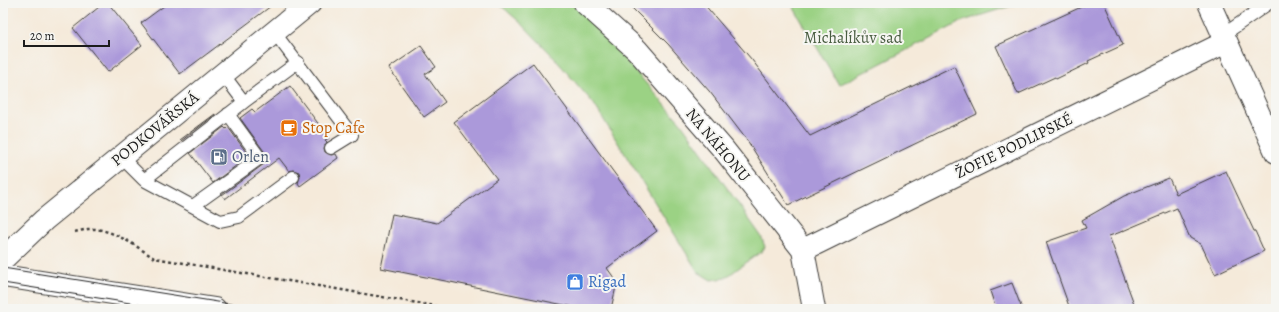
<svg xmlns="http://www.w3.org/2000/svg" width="1279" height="312" viewBox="0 0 1279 312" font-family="Alegreya,serif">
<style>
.green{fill:#9bd284;stroke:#5c7750}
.building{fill:#ab99da}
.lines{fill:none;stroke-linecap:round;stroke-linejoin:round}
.lane-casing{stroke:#3d3b38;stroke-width:14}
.street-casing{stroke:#3d3b38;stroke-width:24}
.secondary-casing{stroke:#3d3b38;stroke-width:24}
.path{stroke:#3d3b38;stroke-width:2.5;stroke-dasharray:3 3;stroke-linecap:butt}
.lane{stroke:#fff;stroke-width:12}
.street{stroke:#fff;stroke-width:22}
.secondary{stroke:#fff;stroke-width:22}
.tram{stroke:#1c1c1c;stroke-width:1}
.labels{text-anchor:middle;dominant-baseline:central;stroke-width:4;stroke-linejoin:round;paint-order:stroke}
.park-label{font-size:16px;fill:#485c40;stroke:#f6f6f2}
.food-label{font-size:16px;fill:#c56008;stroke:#f6f6f2;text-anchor:start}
.street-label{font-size:16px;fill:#1c1c1c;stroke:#f6f6f2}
.service-label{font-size:16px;fill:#4e5e75;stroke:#f6f6f2;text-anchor:start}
.shop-label{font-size:16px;fill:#366cbe;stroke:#f6f6f2;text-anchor:start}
</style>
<rect width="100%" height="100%" fill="#f6f6f2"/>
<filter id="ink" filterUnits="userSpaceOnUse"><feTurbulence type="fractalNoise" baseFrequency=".025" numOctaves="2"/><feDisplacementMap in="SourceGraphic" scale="8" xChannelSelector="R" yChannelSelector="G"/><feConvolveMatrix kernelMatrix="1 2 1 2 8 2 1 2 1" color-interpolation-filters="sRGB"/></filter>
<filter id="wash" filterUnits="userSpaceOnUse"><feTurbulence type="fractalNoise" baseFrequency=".012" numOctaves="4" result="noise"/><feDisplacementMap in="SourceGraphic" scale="16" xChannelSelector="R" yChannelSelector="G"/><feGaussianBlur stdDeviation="0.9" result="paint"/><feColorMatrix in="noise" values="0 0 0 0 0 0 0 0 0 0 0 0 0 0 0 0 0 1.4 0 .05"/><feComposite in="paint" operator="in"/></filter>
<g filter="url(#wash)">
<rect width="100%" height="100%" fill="#f5eada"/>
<!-- green -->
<path class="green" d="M498 3H570L586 15 681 123 761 236 765 247 762 251 725 278 711 280 698 272 594 104 550 53 523 25Z
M791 3H1020L963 21 839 85Z"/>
<g id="blocks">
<!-- building -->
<path class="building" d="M104 3H108L142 45 108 72 73 28Z
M168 3H275L180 74 141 23Z
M627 3H703L752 60 810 136 954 66 977 114 788 205 749 143 710 92 668 44Z
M1090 3H1104L1123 45 1088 61 1089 63 1056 79 1055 77 1018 94 996 46Z
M421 46 436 67 425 74 445 102 424 117 389 68Z
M533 63 657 231 607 268 617 282 611 309H584L381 268 392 214 437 223 497 179 454 122Z
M290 86 329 138 325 140 327 142 324 148 325 152 331 155 336 154 338 158 300 186 298 183 300 177 299 172 293 170 289 171 279 158 225 199 222 195 264 164 267 161 266 154 240 118 252 109 255 112Z
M215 114V115L181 141 180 140Z
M224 127 226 129 228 127 249 156 213 183 190 153Z
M1226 171 1254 231H1255L1264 251 1215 274 1201 244 1190 238 1177 208 1118 233 1109 236 1136 309H1070L1046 242 1086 228 1082 220 1124 196 1169 178 1176 194Z
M1012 283 1022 309H996L990 291Z"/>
</g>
</g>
<g filter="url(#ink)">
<use href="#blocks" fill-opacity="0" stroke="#3d3b38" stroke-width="1"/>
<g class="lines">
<defs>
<path id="lane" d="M274 32 352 135 331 148
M1223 35 1269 3
M244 102 298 62
M121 157 144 180 244 102 223 74
M144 180 220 221 239 217 293 177
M193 206 260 158 228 114"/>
<path id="street" d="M585 3 637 50 724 150 803 250 814 309
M1209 3 1276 152
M803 250 1226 42
M3 259 44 220 310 3"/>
<path id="secondary" d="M3 276 215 309"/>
</defs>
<!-- lane casing -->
<use href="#lane" class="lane-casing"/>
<!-- street casing -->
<use href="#street" class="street-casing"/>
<!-- secondary casing -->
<use href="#secondary" class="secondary-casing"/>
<!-- path -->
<path class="path" d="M75 232C79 231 84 230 88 229 110 227 136 246 154 258L453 309"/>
<!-- lane -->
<use href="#lane" class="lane"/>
<!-- street -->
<use href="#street" class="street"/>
<!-- secondary -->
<use href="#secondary" class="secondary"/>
<!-- tram -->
<path class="tram" d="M3 268 262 309
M3 283 168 309"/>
</g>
</g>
<!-- icons -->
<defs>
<symbol id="cafe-square" viewBox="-11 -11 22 22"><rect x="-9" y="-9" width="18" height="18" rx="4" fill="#e8710a" stroke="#f6f6f2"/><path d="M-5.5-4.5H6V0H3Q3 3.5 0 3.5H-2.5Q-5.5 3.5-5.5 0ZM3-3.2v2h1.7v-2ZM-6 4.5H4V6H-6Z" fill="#fff"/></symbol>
<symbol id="fuel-square" viewBox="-11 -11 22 22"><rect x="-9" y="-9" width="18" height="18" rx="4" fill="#5c6f8a" stroke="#f6f6f2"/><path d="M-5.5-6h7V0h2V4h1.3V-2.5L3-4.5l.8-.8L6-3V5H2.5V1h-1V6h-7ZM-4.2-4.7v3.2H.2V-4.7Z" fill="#fff"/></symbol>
<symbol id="shop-square" viewBox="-11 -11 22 22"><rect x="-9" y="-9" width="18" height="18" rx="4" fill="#3f7fe0" stroke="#f6f6f2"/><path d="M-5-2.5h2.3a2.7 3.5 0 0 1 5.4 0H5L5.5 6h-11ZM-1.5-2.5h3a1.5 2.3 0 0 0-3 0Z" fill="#fff"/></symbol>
</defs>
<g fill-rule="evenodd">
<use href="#cafe-square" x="279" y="118" width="20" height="20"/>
<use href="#fuel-square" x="209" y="147" width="20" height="20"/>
<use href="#shop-square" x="565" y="272" width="20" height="20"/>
</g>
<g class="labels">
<!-- park labels -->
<g class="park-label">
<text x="853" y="38">Michalíkův sad</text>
</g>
<!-- food labels -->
<g class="food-label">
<text x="302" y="128">Stop Cafe</text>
</g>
<!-- street labels -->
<g class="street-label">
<text transform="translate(155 129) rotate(-39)">PODKOVÁŘSKÁ</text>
<text transform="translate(718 145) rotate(50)">NA NÁHONU</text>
<text transform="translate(1014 146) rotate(-26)">ŽOFIE PODLIPSKÉ</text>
</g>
<!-- service labels -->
<g class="service-label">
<text x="232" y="157">Orlen</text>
</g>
<!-- shop labels -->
<g class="shop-label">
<text x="588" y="282">Rigad</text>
</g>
</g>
<!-- margin -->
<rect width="1279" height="312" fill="none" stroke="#f6f6f2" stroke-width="16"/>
<!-- scale -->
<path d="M24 40v6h85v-6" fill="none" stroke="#1c1c1c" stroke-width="2"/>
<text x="30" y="40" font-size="12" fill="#1c1c1c" stroke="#f6f6f2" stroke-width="3" paint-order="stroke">20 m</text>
</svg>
